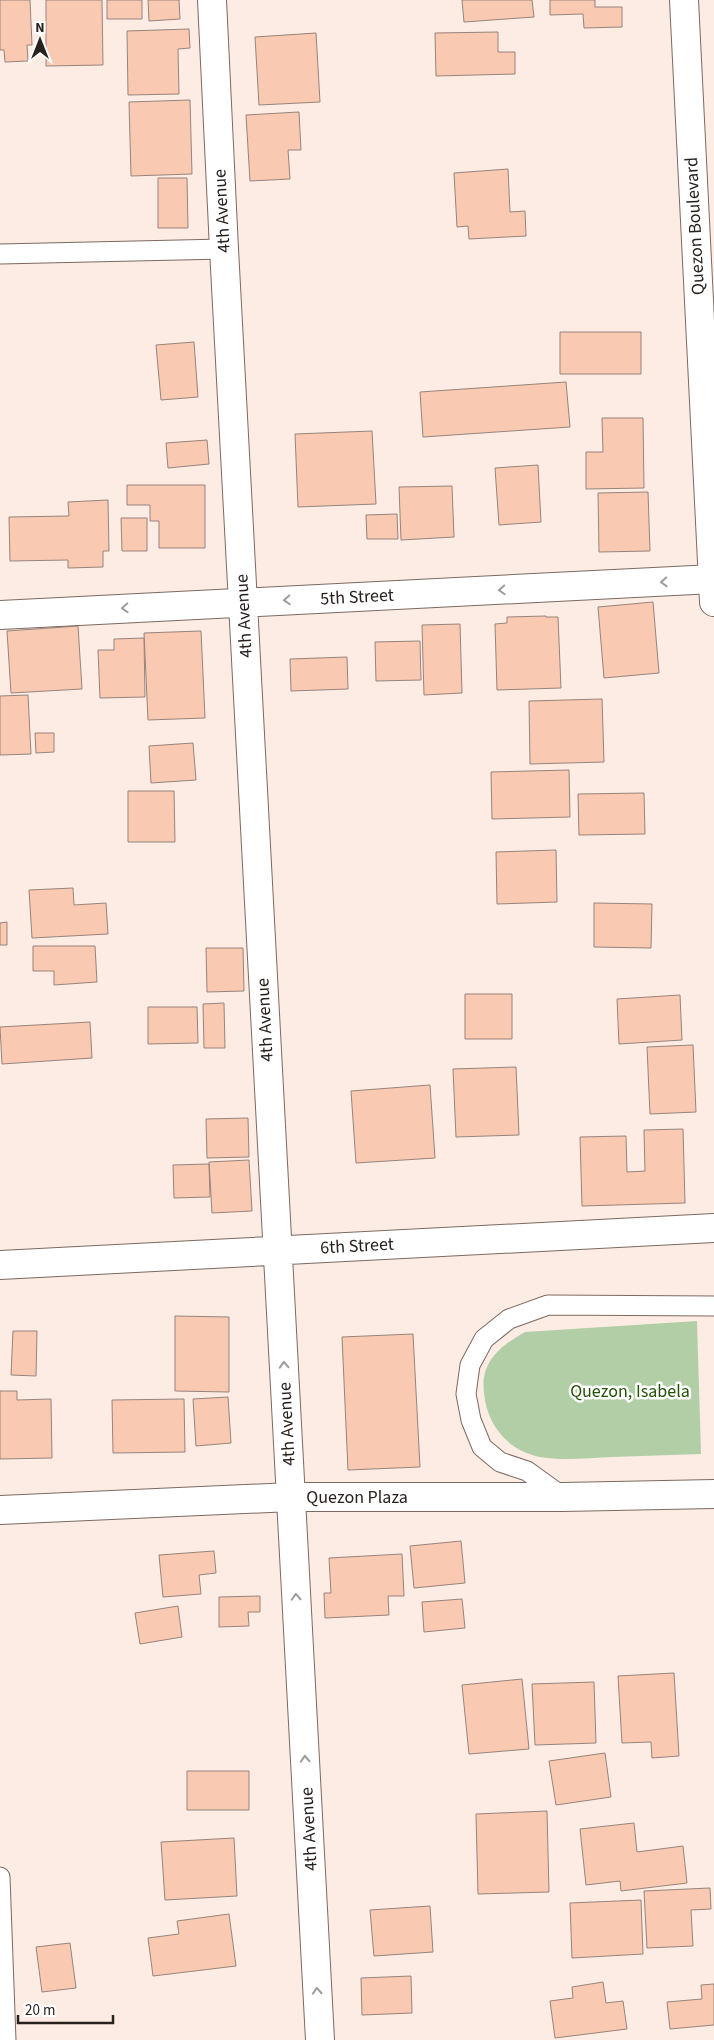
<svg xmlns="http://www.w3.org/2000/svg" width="714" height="2040" viewBox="0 0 714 2040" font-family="'Source Sans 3',sans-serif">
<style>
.green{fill:#b2cea7}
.building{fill:#fac9b2;stroke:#97847c}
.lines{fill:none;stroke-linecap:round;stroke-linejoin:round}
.service-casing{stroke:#7c6a61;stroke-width:21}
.minor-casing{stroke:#7c6a61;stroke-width:30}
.trunk-casing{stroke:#7c6a61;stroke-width:30}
.service{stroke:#fff;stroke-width:19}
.minor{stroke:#fff;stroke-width:28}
.trunk{stroke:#fff;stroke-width:28}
.oneway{stroke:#9f9b99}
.labels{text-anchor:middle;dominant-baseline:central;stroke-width:5;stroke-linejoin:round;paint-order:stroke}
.street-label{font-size:18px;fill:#29211d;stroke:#fff}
.park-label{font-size:18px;fill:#245107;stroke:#fff}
</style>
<rect width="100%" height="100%" fill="#fdece4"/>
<!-- green -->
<path class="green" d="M697 1321 701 1454C671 1455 642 1456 613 1457 589 1458 563 1461 540 1457 507 1450 487 1425 484 1393 480 1362 500 1346 525 1332Z"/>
<!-- building -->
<path class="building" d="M0 0H30L32 45H27L28 61 5 62 4 50H0Z
M46 0H102L103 65 46 66Z
M107 0H142V19H107Z
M148 0H179L180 19 149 21Z
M462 0H532L534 17 464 22Z
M550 0H595V7H622V27L584 28 583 14 550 15Z
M189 29 190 48 178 49 179 94 128 95 127 31Z
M498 32V52H515V74L436 76 435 33Z
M316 33 320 102 259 105 255 37Z
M190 100 192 174 131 176 129 102Z
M299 112 301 150H288L290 179 250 181 246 115Z
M508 169 510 212 525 211 526 236 469 239 468 226 457 227 454 173Z
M158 178H187L188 228H158Z
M560 332H641V374H560Z
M194 342 198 397 161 400 156 345Z
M566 382 570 427 423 437 420 392Z
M602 418H643L644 488 586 489V452H603Z
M372 431 376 504 298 507 295 434Z
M207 440 209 464 168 468 166 443Z
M538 465 541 522 499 525 495 468Z
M127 485H205V548H159V521H150V505H127Z
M452 486 454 537 401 540 399 487Z
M648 492 650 551 599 552 598 493Z
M108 500 109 551H103V567L68 568V560L10 561 9 517 69 516 68 502Z
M397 514 398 539H367L366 515Z
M121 518H147V551H122Z
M653 602 659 673 604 678 598 607Z
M546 616V617H558L561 688 497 690 495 624 507 623V617Z
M460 624 462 693 424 695 422 625Z
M78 626 82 689 11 693 7 631Z
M201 631 205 718 148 720 144 633Z
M144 638 145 697 100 698 98 650H114V639Z
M420 641 421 680 376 681 375 642Z
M347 657 348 689 291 691 290 659Z
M28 695 31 754 0 755V696Z
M602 699 604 762 530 764 529 701Z
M35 733H54V752L36 753Z
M193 743 196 780 151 783 149 746Z
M569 770 570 817 492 819 491 772Z
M128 791H174L175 842H128Z
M644 793 645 834 579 835 578 794Z
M556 850 557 902 497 904 496 852Z
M73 888 74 905 106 903 108 934 32 938 29 890Z
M594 903 652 904 651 948 594 947Z
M7 922V945H0V923Z
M33 946H95L97 982 54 985V971H33Z
M206 948H243L244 991 207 992Z
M465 994H512V1039H465Z
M680 995 682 1040 619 1044 617 999Z
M224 1003 225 1048H204L203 1004Z
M148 1007H197L198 1043 148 1044Z
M90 1022 92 1058 2 1064 0 1027Z
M693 1045 696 1112 650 1114 647 1047Z
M516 1067 519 1135 456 1137 453 1069Z
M430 1085 435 1158 356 1163 351 1091Z
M248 1118 249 1157 207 1158 206 1119Z
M683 1129 685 1203 582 1206 580 1137 626 1136 627 1172 645 1171 644 1130Z
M249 1160 252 1211 212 1213 209 1162Z
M209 1164 210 1197 174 1198 173 1165Z
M175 1316 229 1317V1392L175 1391Z
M13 1331H37L36 1376 11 1375Z
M413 1334 420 1467 348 1470 342 1337Z
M0 1391H17V1400L51 1399 52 1458 0 1459Z
M228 1397 231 1443 196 1446 193 1399Z
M184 1399 185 1452 113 1453 112 1400Z
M461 1541 465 1583 414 1588 410 1546Z
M214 1551 216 1573 199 1575 201 1594 163 1597 159 1555Z
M402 1554 404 1596H388L389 1615 325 1618 324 1593H331L329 1558Z
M260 1596V1612H248L249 1626 219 1627V1597Z
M462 1599 465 1628 424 1632 422 1602Z
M178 1606 182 1637 140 1644 135 1613Z
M674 1673 679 1756 652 1758 651 1742 622 1743 618 1676Z
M522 1679 529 1749 469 1754 462 1685Z
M594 1682 596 1743 535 1745 532 1684Z
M605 1753 611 1797 556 1805 549 1761Z
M187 1771H249V1810H187Z
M547 1811 549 1892 478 1894 476 1814Z
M634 1823 637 1852 683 1846 687 1883 621 1891 620 1881 586 1885 580 1829Z
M234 1838 237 1896 165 1900 161 1842Z
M710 1888 711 1909 691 1910 693 1946 647 1948 644 1891Z
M641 1900 643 1954 572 1958 570 1903Z
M430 1906 433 1952 374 1956 370 1910Z
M229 1914 236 1966 153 1976 148 1938 179 1934 177 1921Z
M70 1943 76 1988 42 1992 36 1947Z
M411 1976 412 2013 362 2015 361 1978Z
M603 1982 606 2003 623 2001 627 2029 555 2038 550 2001 573 1998 572 1987Z
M714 1984V2025L670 2029 667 2002 702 1999 701 1985Z"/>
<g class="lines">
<defs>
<path id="service" d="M0 254 224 249
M563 1497 527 1471 500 1462 482 1447 471 1420 466 1394 470 1365 484 1339 509 1319 548 1305 714 1306
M0 1877 6 2040"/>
<path id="minor" d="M212 0 224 249 320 2040
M0 615 714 579
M0 1265 714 1228
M0 1510 291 1497H563L714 1494"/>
<path id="trunk" d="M684 0 714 602"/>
</defs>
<!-- service casing -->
<use href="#service" class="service-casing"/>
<!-- minor casing -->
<use href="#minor" class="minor-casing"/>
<!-- trunk casing -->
<use href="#trunk" class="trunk-casing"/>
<!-- service -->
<use href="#service" class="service"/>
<!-- minor -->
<use href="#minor" class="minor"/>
<!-- trunk -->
<use href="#trunk" class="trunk"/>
</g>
<!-- one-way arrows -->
<defs><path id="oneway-chevron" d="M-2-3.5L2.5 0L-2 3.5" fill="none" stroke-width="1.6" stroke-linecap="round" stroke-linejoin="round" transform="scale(1.25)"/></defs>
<g class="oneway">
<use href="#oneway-chevron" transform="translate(664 582) rotate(177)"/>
<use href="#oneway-chevron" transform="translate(502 590) rotate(177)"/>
<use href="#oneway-chevron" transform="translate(287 600) rotate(177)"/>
<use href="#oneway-chevron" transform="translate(125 608) rotate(177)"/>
<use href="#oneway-chevron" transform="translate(284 1365) rotate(-93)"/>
<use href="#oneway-chevron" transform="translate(296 1597) rotate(-93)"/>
<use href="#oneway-chevron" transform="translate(305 1759) rotate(-93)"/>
<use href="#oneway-chevron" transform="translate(317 1991) rotate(-93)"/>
</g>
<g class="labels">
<!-- street labels -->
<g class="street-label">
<text transform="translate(222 211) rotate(-93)">4th Avenue</text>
<text transform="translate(695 226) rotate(-93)">Quezon Boulevard</text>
<text transform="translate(357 597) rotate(-3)">5th Street</text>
<text transform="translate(244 616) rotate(-93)">4th Avenue</text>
<text transform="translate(265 1020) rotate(-93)">4th Avenue</text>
<text transform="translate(357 1246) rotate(-3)">6th Street</text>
<text transform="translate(287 1424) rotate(-93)">4th Avenue</text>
<text x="357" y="1497">Quezon Plaza</text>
<text transform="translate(309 1829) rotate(-93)">4th Avenue</text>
</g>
<!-- park labels -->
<g class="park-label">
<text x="630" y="1391">Quezon, Isabela</text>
</g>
</g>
<!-- north arrow -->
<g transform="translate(40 40)" stroke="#ffffff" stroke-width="4" paint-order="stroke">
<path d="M0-4L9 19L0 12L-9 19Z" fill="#29211d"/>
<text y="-8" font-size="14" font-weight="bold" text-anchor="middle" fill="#29211d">N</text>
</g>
<!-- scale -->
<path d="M18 2015v8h95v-8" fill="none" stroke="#29211d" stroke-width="2.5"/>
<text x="25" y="2015" font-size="15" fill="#29211d" stroke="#ffffff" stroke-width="4" paint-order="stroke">20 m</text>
</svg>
